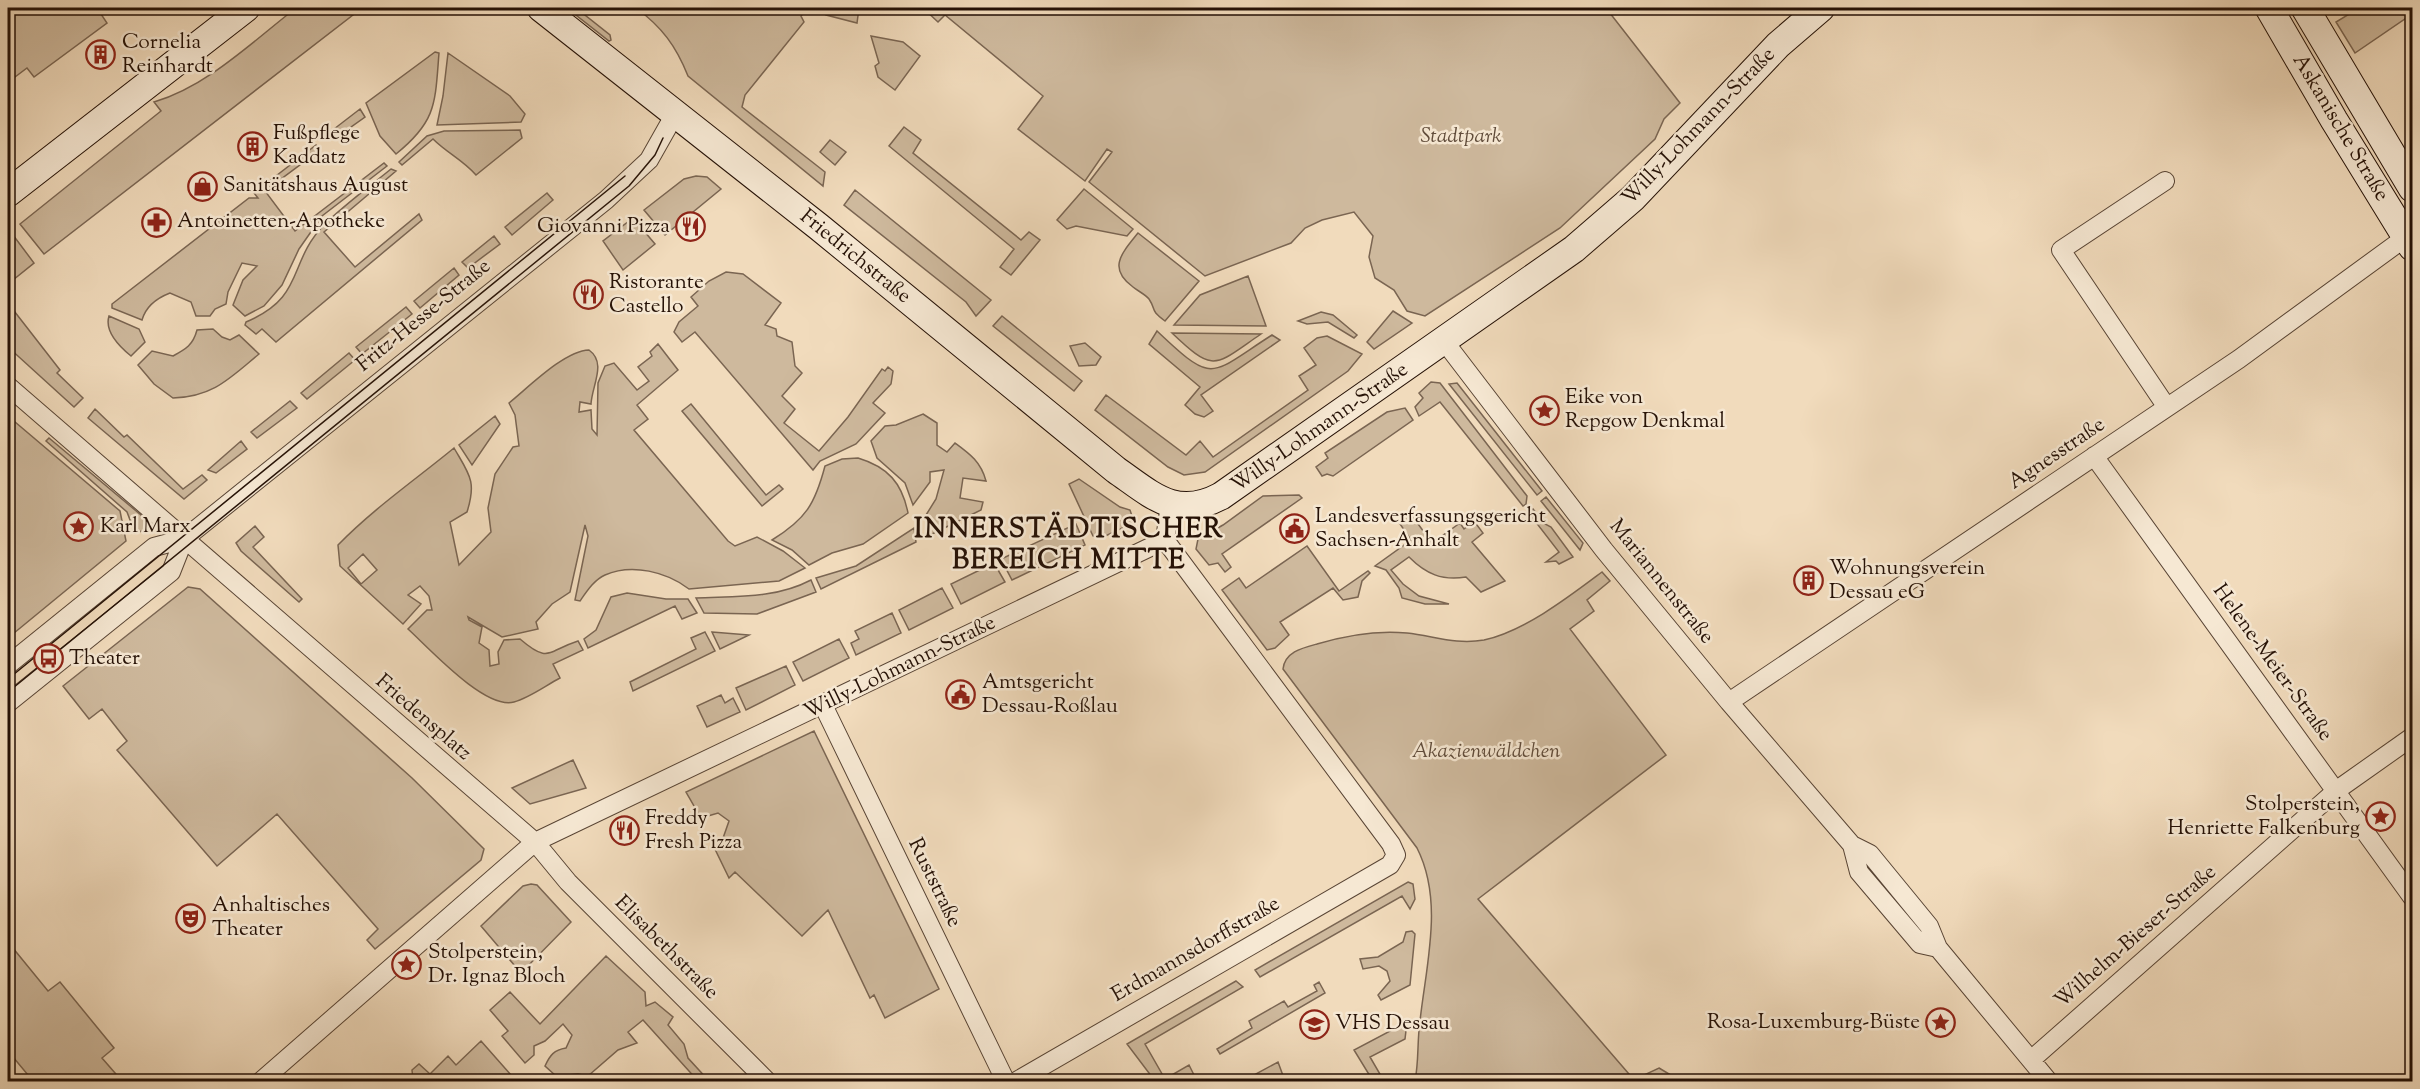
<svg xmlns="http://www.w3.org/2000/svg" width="2420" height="1089" viewBox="0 0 2420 1089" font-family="'Sorts Mill Goudy',serif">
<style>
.green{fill:#ceb99d;stroke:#7a6552;stroke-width:1.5;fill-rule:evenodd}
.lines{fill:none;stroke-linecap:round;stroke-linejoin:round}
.street-casing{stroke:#584434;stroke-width:20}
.secondary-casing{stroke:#251106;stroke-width:29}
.street{stroke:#f6e8d3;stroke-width:18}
.secondary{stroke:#f6e8d3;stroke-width:27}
.tram{stroke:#251106;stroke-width:1.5}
.labels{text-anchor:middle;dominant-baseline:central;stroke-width:5;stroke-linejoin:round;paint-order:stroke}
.poi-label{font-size:21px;fill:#251106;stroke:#f6e8d3;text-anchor:start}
.street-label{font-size:21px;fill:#251106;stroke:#f6e8d3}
.park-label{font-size:21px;font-style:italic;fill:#604c3b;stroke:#f6e8d3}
.district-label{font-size:27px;font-weight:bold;letter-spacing:1.5px;fill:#251106;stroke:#f6e8d3}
</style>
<rect width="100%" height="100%" fill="#f1dbbc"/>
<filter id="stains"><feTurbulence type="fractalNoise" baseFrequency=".00333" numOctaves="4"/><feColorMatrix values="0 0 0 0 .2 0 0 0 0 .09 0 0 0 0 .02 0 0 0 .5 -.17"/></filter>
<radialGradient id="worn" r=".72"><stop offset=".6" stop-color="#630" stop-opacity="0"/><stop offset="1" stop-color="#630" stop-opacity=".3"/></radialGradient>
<!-- green -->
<path class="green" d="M8 8H97L107 23 34 77 27 68 11 80 8 76Z
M296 8H362L44 254 20 224 161 111 154 102C208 86 253 41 296 8Z
M567 8H576L610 35 611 40 609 41Z
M636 8H808L801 16 804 22 745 95 742 107 825 172 823 186 688 76C676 46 662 27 636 8Z
M814 8H859L857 23 826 15Z
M923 8H1606L1680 103 1664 119 1655 139 1560 228 1425 316 1407 311 1394 290 1375 278 1369 257 1373 236 1354 212 1322 220 1305 228 1291 243 1205 276 1089 182 1112 152 1107 149 1085 181 1018 129 1043 96 945 15 938 22Z
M2359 8H2412V14L2355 53 2336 22Z
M871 36 903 42 920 56 895 90 878 77 875 66 879 63Z
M435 52 439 53C435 103 437 121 396 154L380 136 366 103Z
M448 53 510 96 525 114 521 122 437 125 443 96Z
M360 109 365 117 334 139V129Z
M904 127 921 140 913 153 1021 240 1029 232 1040 240 1011 275 1000 267 1014 249 889 146Z
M520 130 522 138 476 175C463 160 447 153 433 139L402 165 399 162 427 136 444 131Z
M830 140 846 152 835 165 820 152Z
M316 145 320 150 265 191 295 231 384 163 387 166 322 216 299 249 282 285 264 306 245 316 233 305 243 280 257 266 242 263 228 292 226 304 215 309 210 316H196L191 302 170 293C157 298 146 306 142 320L112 308V304L249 198H258L254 193Z
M391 169 396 171 324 232 355 267 419 214 422 220 276 342 262 329 256 334 245 325 246 322C306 297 287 263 324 225 344 205 369 187 391 169Z
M696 176 707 177 721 189 665 235 644 210 684 179Z
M1084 189 1133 229 1127 236 1076 226 1067 229 1057 220Z
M855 190 991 300 976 316 966 302 844 205Z
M547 193 553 200 512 235 505 227Z
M633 218 655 244 623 270 603 241Z
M10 231 34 263 8 284V233Z
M1138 233 1199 281 1165 321C1149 309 1157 311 1149 299 1146 295 1138 291 1133 287 1107 268 1122 253 1138 233Z
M494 236 500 244 468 268 462 262Z
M454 268 459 275 420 308 414 301Z
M726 272 743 274 781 303 765 325 776 329 777 336 792 342 795 366 802 373 782 396 795 409 784 423 819 451 848 417 882 369 885 371 888 367 893 371 891 384 873 403 885 413 856 444 820 461 813 470 695 332 682 342 674 332 679 322 698 306 691 297 709 281Z
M1248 276 1266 326 1174 325 1200 295Z
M11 307 60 370 57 373 83 398 74 407 8 347V310Z
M406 307 412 314 362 354 356 347Z
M1393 311 1412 323 1374 349 1367 342Z
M1321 312 1333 315 1357 335 1354 338 1328 322 1307 324 1298 321Z
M109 316 139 329 145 342 131 356C120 347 104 332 109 316Z
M1002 316 1082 381 1074 391 993 326Z
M213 329 222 337 230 340 239 335 259 354C230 378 213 397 173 398L154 384 138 365 152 351 173 356C186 349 193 345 197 330Z
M1157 331C1215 386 1209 375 1272 335L1280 340 1201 395 1213 411 1204 417 1195 414 1185 405 1200 387 1149 344Z
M1172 333 1261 334C1214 366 1215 374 1172 333Z
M1327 336 1362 354 1348 371 1205 472 1184 475 1168 467 1095 410 1106 395 1186 455 1200 441 1213 457 1308 390 1299 376 1316 365 1304 348 1317 338Z
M1085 343 1101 357 1096 365 1079 366 1070 346Z
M658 344 678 370 637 405 648 419 634 430 728 541 735 546 757 537 783 551 805 568 779 581 689 589C667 572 632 563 605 575 594 580 587 591 580 601L575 600 588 536 585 525 570 592 552 604 536 622 538 629 502 637 468 617 469 620 482 627 479 643 489 650 490 666 499 664 498 652 504 640 520 639C549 664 547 651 578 641L583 650 553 664 560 678C545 686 529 698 514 702 485 710 429 648 408 629L427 610H432L429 596 420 586 408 595 421 604 403 624 340 566 338 545C373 509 415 480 454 448 469 474 477 481 467 512L450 522 459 565 491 532 488 508 495 474 513 447 519 446 515 415 509 403C529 387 564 351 589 350 607 363 592 385 591 404L580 402 579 412 591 410 592 429 597 435 598 383 605 366 614 363 637 390 649 381 638 367 652 356 650 352ZM363 554 377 570 361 584 348 568Z
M349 353 355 360 307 399 301 393Z
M1431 382 1440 383 1527 496 1526 504 1523 506 1440 402 1419 416 1415 407 1423 398 1419 393Z
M1457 383 1542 491 1537 495 1449 384Z
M290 401 297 408 257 438 251 432Z
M691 404 766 495 779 485 783 489 762 506 682 411Z
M1405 408 1413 420 1333 476 1327 474 1322 476 1316 467 1328 458 1325 453 1387 412Z
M95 409 124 437 127 435 183 489 202 475 207 480 184 499 88 418Z
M923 414 937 423V445L947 452 955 443C970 454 981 462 986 481L963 478 960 498 983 502 981 510 926 537V515L936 499 944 470 930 472V482L913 505 905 483 877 458 871 441 885 426 896 425Z
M8 416 120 511 126 541 8 638Z
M495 416 500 424 472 465 459 445Z
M49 438 141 515 149 529 135 533 127 512 46 441Z
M241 441 247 449 216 473 208 470Z
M858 458C888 467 902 483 908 513L863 544 832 553 809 565 792 550 772 540C806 519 815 504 825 466L842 459Z
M1079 479 1120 507 1130 510 1133 519 1131 524 1099 539 1093 536 1069 484Z
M1299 495 1302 498 1222 554 1231 567 1225 572 1218 563 1209 565 1196 549 1198 539 1223 525 1263 496Z
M1546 497 1583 543 1580 550 1541 501Z
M1533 509 1545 524 1551 527 1573 557 1559 564 1556 561 1546 562 1559 552 1528 512Z
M1410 513 1432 543 1460 523 1464 529 1474 521 1483 533 1472 542 1505 581 1481 592 1466 577C1442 581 1426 574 1409 557L1391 570 1403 584 1419 596 1449 604H1425L1402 598 1399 588 1386 570 1375 566 1411 540 1398 521Z
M1076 524 1085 545 1012 580 1001 559Z
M255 526 264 537 253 547 302 599 299 602 241 551 236 543Z
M914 528 916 542 821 589 816 578 856 566Z
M1307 546 1339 591 1368 571 1370 573 1362 581 1358 597 1343 600 1333 588 1280 622 1289 635 1275 648 1267 650 1222 590 1239 578 1246 588Z
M994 563 1005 582 961 604 951 584Z
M1602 572 1610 581 1587 600 1594 611 1570 629 1666 755 1478 899 1635 1081H1415C1419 1061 1417 1042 1420 1021 1426 965 1444 901 1417 848L1283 669C1285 652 1302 648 1317 644 1347 635 1376 630 1407 633 1434 636 1456 645 1484 640 1525 631 1570 596 1602 572Z
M811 580 816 592 757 614 704 613 696 598C735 596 775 599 811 580Z
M188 587 200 589 412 778 484 849 481 860 375 949 367 940 378 929 277 814 217 866 117 750 127 741 102 709 89 719 63 686Z
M942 588 953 608 909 630 899 610Z
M627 593 666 599H688L697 613 682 619 675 606 588 648 584 639 596 630 611 597Z
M892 613 901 633 856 655 851 643 859 639 855 631Z
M705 632 715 651 633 691 630 682 696 649 691 638Z
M712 632 749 635 720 649Z
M839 639 849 658 803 681 793 662Z
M786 666 795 685 746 710 736 688Z
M721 695 725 703 733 698 740 712 707 727 697 706Z
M814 731 939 989 885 1018 874 995 870 998 828 910 802 936 735 872 729 878 712 843 722 841 729 821 718 813 701 818 686 792Z
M573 760 586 788 530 804 512 788Z
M1408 882 1413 884 1415 899 1410 909 1402 896 1260 977 1255 970Z
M531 884 537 885 571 922 521 973 481 926 523 886Z
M1412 931 1415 934 1410 985 1381 1000 1378 995 1390 981 1387 971 1379 966 1363 969 1360 959 1378 957 1403 942 1406 932Z
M8 942 48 991 60 982 114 1048 102 1058 122 1081H33L8 1051Z
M606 956 645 992 646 1006 655 1002 673 1017 668 1025 684 1044 688 1058 709 1081H698L643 1020 628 1032 637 1043 618 1050 588 1076 578 1074 556 1076 545 1066C550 1055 554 1050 566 1048L572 1035 563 1024 545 1041 534 1046V1055L525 1063 502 1036 508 1031 490 1010 510 992 540 1024Z
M1236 981 1243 987 1145 1044 1165 1079 1189 1065 1197 1081H1155L1127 1044Z
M1319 982 1325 993 1220 1054 1217 1049 1252 1028 1249 1021 1284 1001 1288 1007 1317 991 1314 985Z
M1407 1022 1405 1039 1370 1057 1384 1081H1373L1354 1050Z
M481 1041 511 1075 504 1081 415 1082 413 1079 412 1070 419 1064 430 1074 448 1056 456 1065Z
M1278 1062 1285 1081H1243Z
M1659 1068 1679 1080V1081H1640L1644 1075Z"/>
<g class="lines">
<defs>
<path id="street" d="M2165 181 2061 250 2166 406
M1444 341 1604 550 1729 702 1852 845 1870 854 1929 926 1938 948 2049 1082
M8 386 535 842 568 882 768 1082
M2094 456 2412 897
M1165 540 1170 504
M8 665 154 547 184 539 606 200 649 160 675 114
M1729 702 2239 359 2406 237
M8 703 171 572 184 539
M823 705 1006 1082
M1852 845 1859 872 1920 944 1938 948
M2031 1060 2337 790 2412 737
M260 1082 535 842 1165 540
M1015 1082 1390 865 1396 855 1391 844 1165 540"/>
<path id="secondary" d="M541 8 819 227 1116 470C1152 495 1176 520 1221 496L1574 249 1633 198 1778 45 1821 8
M2269 8 2334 120 2412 247
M2305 8 2412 188
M8 193 246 8"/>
</defs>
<!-- street casing -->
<use href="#street" class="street-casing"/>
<!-- secondary casing -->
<use href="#secondary" class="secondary-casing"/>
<!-- street -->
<use href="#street" class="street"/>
<!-- secondary -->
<use href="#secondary" class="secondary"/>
<!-- tram -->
<path class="tram" d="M8 679 625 176
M8 692 629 186 655 155 663 138"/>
</g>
<!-- icons -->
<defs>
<symbol id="building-ring" viewBox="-11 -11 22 22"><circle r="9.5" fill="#f6e8d3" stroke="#8f2418" stroke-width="1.5"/><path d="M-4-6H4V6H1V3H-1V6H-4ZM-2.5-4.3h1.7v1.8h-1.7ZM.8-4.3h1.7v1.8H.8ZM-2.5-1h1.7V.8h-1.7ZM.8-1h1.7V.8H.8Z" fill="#8f2418"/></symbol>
<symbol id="shop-ring" viewBox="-11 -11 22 22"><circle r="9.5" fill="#f6e8d3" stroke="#8f2418" stroke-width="1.5"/><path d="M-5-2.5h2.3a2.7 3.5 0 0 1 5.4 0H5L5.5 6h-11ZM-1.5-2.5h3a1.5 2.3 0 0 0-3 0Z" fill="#8f2418"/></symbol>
<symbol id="pharmacy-ring" viewBox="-11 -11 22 22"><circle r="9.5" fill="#f6e8d3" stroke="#8f2418" stroke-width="1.5"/><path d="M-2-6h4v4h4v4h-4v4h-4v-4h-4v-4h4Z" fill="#8f2418"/></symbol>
<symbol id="restaurant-ring" viewBox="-11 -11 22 22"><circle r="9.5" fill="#f6e8d3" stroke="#8f2418" stroke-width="1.5"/><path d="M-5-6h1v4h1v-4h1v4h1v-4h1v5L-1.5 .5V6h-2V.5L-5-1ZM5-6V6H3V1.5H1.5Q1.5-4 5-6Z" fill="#8f2418"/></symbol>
<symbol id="sight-ring" viewBox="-11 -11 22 22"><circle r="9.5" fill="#f6e8d3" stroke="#8f2418" stroke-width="1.5"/><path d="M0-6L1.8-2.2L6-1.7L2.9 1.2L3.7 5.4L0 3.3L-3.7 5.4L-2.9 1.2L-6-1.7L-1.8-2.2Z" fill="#8f2418"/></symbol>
<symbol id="civic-ring" viewBox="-11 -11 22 22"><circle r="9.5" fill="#f6e8d3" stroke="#8f2418" stroke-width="1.5"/><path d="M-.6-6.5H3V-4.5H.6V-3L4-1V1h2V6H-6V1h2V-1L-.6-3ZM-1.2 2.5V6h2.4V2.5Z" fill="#8f2418"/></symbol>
<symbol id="bus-ring" viewBox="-11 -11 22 22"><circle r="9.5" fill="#f6e8d3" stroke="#8f2418" stroke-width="1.5"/><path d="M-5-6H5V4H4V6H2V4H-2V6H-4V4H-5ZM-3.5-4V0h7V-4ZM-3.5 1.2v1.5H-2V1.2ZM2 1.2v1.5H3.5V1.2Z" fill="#8f2418"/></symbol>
<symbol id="theatre-ring" viewBox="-11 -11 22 22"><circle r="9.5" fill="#f6e8d3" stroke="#8f2418" stroke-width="1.5"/><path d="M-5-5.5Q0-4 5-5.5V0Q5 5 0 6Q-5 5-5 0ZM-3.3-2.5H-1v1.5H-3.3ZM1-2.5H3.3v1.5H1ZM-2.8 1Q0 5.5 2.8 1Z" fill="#8f2418"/></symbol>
<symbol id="school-ring" viewBox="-11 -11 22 22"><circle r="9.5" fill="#f6e8d3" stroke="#8f2418" stroke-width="1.5"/><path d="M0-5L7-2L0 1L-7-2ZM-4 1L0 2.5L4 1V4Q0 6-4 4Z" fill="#8f2418"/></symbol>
</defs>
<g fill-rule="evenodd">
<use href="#building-ring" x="84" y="38" width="33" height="33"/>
<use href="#building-ring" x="236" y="130" width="33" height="33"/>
<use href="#shop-ring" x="186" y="170" width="33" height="33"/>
<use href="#pharmacy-ring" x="140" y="206" width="33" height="33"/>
<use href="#restaurant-ring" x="674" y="210" width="33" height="33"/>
<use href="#restaurant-ring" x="572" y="278" width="33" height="33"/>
<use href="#sight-ring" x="1528" y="394" width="33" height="33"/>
<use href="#sight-ring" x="62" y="510" width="33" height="33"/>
<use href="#civic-ring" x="1278" y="512" width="33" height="33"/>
<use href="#building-ring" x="1792" y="564" width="33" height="33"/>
<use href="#bus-ring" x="32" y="642" width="33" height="33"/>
<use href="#civic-ring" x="944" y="678" width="33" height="33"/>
<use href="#sight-ring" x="2364" y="800" width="33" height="33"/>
<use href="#restaurant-ring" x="608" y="814" width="33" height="33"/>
<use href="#theatre-ring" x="174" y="902" width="33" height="33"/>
<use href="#sight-ring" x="390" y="948" width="33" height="33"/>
<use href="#sight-ring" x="1924" y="1006" width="33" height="33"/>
<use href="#school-ring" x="1298" y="1008" width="33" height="33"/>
</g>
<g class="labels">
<!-- poi labels -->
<g class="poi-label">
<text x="122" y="43">Cornelia<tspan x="122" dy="24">Reinhardt</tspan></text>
<text x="273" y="134">Fußpflege<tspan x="273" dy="24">Kaddatz</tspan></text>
<text x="223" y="186">Sanitätshaus August</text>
<text x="177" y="222">Antoinetten-Apotheke</text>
<text x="670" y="227" text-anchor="end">Giovanni Pizza</text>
<text x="609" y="283">Ristorante<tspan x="609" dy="24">Castello</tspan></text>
<text x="1565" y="398">Eike von<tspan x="1565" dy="24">Repgow Denkmal</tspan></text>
<text x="1315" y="517">Landesverfassungsgericht<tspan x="1315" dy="24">Sachsen-Anhalt</tspan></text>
<text x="100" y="527">Karl Marx</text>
<text x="1829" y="569">Wohnungsverein<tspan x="1829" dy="24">Dessau eG</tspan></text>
<text x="69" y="659">Theater</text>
<text x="982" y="683">Amtsgericht<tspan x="982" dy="24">Dessau-Roßlau</tspan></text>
<text x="2360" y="805" text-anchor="end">Stolperstein,<tspan x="2360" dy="24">Henriette Falkenburg</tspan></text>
<text x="645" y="819">Freddy<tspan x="645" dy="24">Fresh Pizza</tspan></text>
<text x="212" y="906">Anhaltisches<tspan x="212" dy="24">Theater</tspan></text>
<text x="428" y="953">Stolperstein,<tspan x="428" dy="24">Dr. Ignaz Bloch</tspan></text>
<text x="1920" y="1023" text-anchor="end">Rosa-Luxemburg-Büste</text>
<text x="1335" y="1024">VHS Dessau</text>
</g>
<!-- street labels -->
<g class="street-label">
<text transform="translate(1699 127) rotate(-46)">Willy-Lohmann-Straße</text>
<text transform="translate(2340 128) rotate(59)">Askanische Straße</text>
<text transform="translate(855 257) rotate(39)">Friedrichstraße</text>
<text transform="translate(424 316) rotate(-39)">Fritz-Hesse-Straße</text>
<text transform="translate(1320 428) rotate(-35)">Willy-Lohmann-Straße</text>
<text transform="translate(2057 454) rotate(-34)">Agnesstraße</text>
<text transform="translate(1661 582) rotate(51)">Mariannenstraße</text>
<text transform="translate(2272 663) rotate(54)">Helene-Meier-Straße</text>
<text transform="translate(900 668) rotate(-26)">Willy-Lohmann-Straße</text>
<text transform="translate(423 718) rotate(41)">Friedensplatz</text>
<text transform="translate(934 883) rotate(64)">Ruststraße</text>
<text transform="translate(2136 937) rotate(-41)">Wilhelm-Bieser-Straße</text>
<text transform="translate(666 948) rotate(45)">Elisabethstraße</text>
<text transform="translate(1196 950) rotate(-30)">Erdmannsdorffstraße</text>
</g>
<!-- park labels -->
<g class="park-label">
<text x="1461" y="137">Stadtpark</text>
<text x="1486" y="752">Akazienwäldchen</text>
</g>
<!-- district labels -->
<g class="district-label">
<text x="1069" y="530">INNERSTÄDTISCHER<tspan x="1069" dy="31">BEREICH MITTE</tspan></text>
</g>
</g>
<!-- margin -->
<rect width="2420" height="1089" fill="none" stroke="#f1dbbc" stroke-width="30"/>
<rect x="9" y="9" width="2402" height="1071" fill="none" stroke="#251106" stroke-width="3"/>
<rect x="15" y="15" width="2390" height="1059" fill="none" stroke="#251106" stroke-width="1.5"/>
<rect width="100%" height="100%" filter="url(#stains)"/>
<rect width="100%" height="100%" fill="url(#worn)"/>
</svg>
